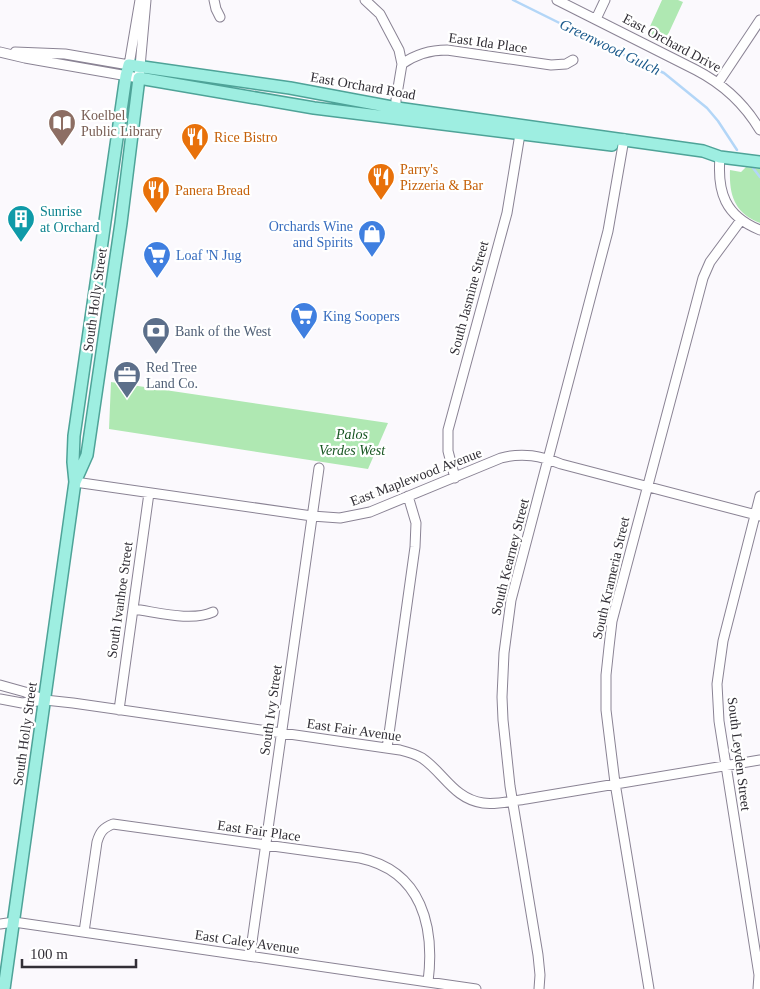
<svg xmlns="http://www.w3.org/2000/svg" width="760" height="989" viewBox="0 0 760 989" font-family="'Times New Roman',serif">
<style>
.green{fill:#afe8b2}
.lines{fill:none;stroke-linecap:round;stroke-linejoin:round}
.stream{stroke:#b3d6f7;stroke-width:2.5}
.minor-casing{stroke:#8a8394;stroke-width:11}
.major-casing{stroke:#4ea398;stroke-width:14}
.minor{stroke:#fff;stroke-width:9}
.major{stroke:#9eeee1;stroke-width:11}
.labels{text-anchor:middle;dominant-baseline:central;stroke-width:4.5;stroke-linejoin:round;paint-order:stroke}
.street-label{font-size:14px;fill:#322f36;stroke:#fff}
.education-label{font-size:14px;fill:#785e54;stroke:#fff;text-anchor:start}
.food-label{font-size:14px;fill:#c56008;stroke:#fff;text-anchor:start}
.culture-label{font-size:14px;fill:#0d838f;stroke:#fff;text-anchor:start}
.shop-label{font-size:14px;fill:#366cbe;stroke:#fff;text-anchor:start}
.service-label{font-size:14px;fill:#4e5e75;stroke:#fff;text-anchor:start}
.park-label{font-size:14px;font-style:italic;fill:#175521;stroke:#fff}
.water-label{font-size:15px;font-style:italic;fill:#1a598b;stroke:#fff}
</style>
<rect width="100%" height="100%" fill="#fbf9fd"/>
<!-- green -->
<path class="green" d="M662 0H678L683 2 665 41 647 33Z
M746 167 760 169V223C735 213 729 196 730 170L741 172Z
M111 382 388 423 368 469 109 429Z"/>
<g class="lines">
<!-- stream -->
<path class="stream" d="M513 0 630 58 664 73 707 108 718 121 737 150
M753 168 760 177"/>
<defs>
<path id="minor" d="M214 0 216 9 220 17
M365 0 380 14 399 50 402 64 396 100V112
M557 0 696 70C723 84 744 103 760 130
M596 19 605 0
M0 52 25 58 139 78 146 0
M15 52 65 54 129 65 140 0
M402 64C416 54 430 50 447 50L551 65 566 64 573 60
M718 83 760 20
M720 157C717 192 725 216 760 230
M455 478 448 451V430L507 213 521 128
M75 482 312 516 340 518 370 512 501 458C523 452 541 456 561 464L760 516
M133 609C157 612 191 622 213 612
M0 685 25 692 45 700
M0 699 22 703 45 700 73 703 400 750C408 752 415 754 422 758 444 773 454 799 483 803 497 805 512 801 526 799L760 760
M119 710 149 493
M387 748 415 547 416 523 408 496
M0 924 14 922 476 989
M84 932 97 842C100 832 103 828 113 824L360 858C422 871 435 927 428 982
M250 956 319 468
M539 989 540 975 538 955 510 786 503 720 502 697 504 653 511 600 608 231 624 139
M649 989 615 783 606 710V675L609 647 612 621 622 583 703 278 710 262 741 220
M758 989 759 975 719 721 717 684 723 641 760 496"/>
<path id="major" d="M75 482 87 455 121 223 139 78 314 108 612 145
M4 989 75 482 73 462 74 436 126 76 129 65 290 88 397 108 703 151 720 157 760 162"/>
</defs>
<!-- minor casing -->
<use href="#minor" class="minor-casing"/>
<!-- major casing -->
<use href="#major" class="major-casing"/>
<!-- minor -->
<use href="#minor" class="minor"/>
<!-- major -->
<use href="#major" class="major"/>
</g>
<!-- icons -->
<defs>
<symbol id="library-pin" viewBox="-11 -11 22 30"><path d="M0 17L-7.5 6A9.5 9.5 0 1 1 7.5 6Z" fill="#8d6e63" stroke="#fff"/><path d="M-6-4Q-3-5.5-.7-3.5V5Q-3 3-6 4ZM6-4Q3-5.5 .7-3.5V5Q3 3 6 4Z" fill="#fff"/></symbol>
<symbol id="restaurant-pin" viewBox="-11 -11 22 30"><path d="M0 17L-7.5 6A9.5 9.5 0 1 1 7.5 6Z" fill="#e8710a" stroke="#fff"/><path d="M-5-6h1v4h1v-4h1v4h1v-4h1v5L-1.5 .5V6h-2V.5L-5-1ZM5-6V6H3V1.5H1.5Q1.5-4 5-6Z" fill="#fff"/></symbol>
<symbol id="building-pin" viewBox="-11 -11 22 30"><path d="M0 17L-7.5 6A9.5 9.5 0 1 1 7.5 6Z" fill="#0f9aa8" stroke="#fff"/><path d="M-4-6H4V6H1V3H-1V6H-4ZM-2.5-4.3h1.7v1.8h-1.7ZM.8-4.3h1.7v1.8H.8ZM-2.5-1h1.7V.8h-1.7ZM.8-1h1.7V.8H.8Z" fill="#fff"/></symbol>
<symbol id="shop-pin" viewBox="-11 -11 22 30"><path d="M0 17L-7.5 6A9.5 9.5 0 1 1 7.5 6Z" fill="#3f7fe0" stroke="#fff"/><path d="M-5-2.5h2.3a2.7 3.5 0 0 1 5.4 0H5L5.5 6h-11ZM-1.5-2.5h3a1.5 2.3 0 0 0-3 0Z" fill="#fff"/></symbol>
<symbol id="supermarket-pin" viewBox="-11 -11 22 30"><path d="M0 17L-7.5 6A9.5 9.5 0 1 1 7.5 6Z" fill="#3f7fe0" stroke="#fff"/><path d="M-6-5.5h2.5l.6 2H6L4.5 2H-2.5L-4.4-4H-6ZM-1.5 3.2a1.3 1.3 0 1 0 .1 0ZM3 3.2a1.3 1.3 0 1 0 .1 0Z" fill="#fff"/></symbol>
<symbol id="bank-pin" viewBox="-11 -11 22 30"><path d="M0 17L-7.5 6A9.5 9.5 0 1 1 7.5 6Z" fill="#5c6f8a" stroke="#fff"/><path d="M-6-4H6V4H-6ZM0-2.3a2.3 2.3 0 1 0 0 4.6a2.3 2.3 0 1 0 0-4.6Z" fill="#fff"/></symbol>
<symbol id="office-pin" viewBox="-11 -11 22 30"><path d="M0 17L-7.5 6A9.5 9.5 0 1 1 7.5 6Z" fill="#5c6f8a" stroke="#fff"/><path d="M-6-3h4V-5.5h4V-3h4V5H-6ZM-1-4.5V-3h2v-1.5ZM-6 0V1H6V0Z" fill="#fff"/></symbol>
</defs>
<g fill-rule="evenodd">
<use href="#library-pin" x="46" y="107" width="32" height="43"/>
<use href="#restaurant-pin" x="179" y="121" width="32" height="43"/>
<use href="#restaurant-pin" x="365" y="161" width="32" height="43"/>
<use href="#restaurant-pin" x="140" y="174" width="32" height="43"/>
<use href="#building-pin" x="5" y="203" width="32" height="43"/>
<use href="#shop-pin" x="356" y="218" width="32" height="43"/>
<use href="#supermarket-pin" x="141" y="239" width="32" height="43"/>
<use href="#supermarket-pin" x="288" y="300" width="32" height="43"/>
<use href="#bank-pin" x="140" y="315" width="32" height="43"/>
<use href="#office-pin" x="111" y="359" width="32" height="43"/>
</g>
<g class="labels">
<!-- street labels -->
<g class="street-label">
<text transform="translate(488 43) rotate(8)">East Ida Place</text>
<text transform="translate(672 43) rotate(28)">East Orchard Drive</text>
<text transform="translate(363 86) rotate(10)">East Orchard Road</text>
<text transform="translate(469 298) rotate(-75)">South Jasmine Street</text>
<text transform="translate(95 300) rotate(-82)">South Holly Street</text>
<text transform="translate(416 477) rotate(-21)">East Maplewood Avenue</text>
<text transform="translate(510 557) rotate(-76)">South Kearney Street</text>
<text transform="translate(611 578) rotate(-77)">South Krameria Street</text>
<text transform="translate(120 600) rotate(-82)">South Ivanhoe Street</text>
<text transform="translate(271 710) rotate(-82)">South Ivy Street</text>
<text transform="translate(354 730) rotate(8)">East Fair Avenue</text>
<text transform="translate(25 734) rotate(-82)">South Holly Street</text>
<text transform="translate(739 754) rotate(83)">South Leyden Street</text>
<text transform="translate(259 831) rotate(8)">East Fair Place</text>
<text transform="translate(247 942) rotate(8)">East Caley Avenue</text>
</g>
<!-- education labels -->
<g class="education-label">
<text x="81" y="115">Koelbel<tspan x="81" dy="16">Public Library</tspan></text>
</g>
<!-- food labels -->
<g class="food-label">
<text x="214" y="137">Rice Bistro</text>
<text x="400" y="169">Parry's<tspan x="400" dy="16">Pizzeria &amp; Bar</tspan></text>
<text x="175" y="190">Panera Bread</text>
</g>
<!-- culture labels -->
<g class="culture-label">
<text x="40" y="211">Sunrise<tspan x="40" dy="16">at Orchard</tspan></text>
</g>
<!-- shop labels -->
<g class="shop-label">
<text x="353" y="226" text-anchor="end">Orchards Wine<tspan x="353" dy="16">and Spirits</tspan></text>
<text x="176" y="255">Loaf 'N Jug</text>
<text x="323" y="316">King Soopers</text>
</g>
<!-- service labels -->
<g class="service-label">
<text x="175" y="331">Bank of the West</text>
<text x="146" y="367">Red Tree<tspan x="146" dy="16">Land Co.</tspan></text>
</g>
<!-- park labels -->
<g class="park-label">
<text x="352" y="434">Palos<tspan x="352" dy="16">Verdes West</tspan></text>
</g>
<!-- water labels -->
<g class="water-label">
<text transform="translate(610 47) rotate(26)">Greenwood Gulch</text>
</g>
</g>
<!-- scale -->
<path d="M22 959v8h114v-8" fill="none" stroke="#322f36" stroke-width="2.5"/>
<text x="30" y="959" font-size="15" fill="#322f36" stroke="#ffffff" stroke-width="4" paint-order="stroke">100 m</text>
</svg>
